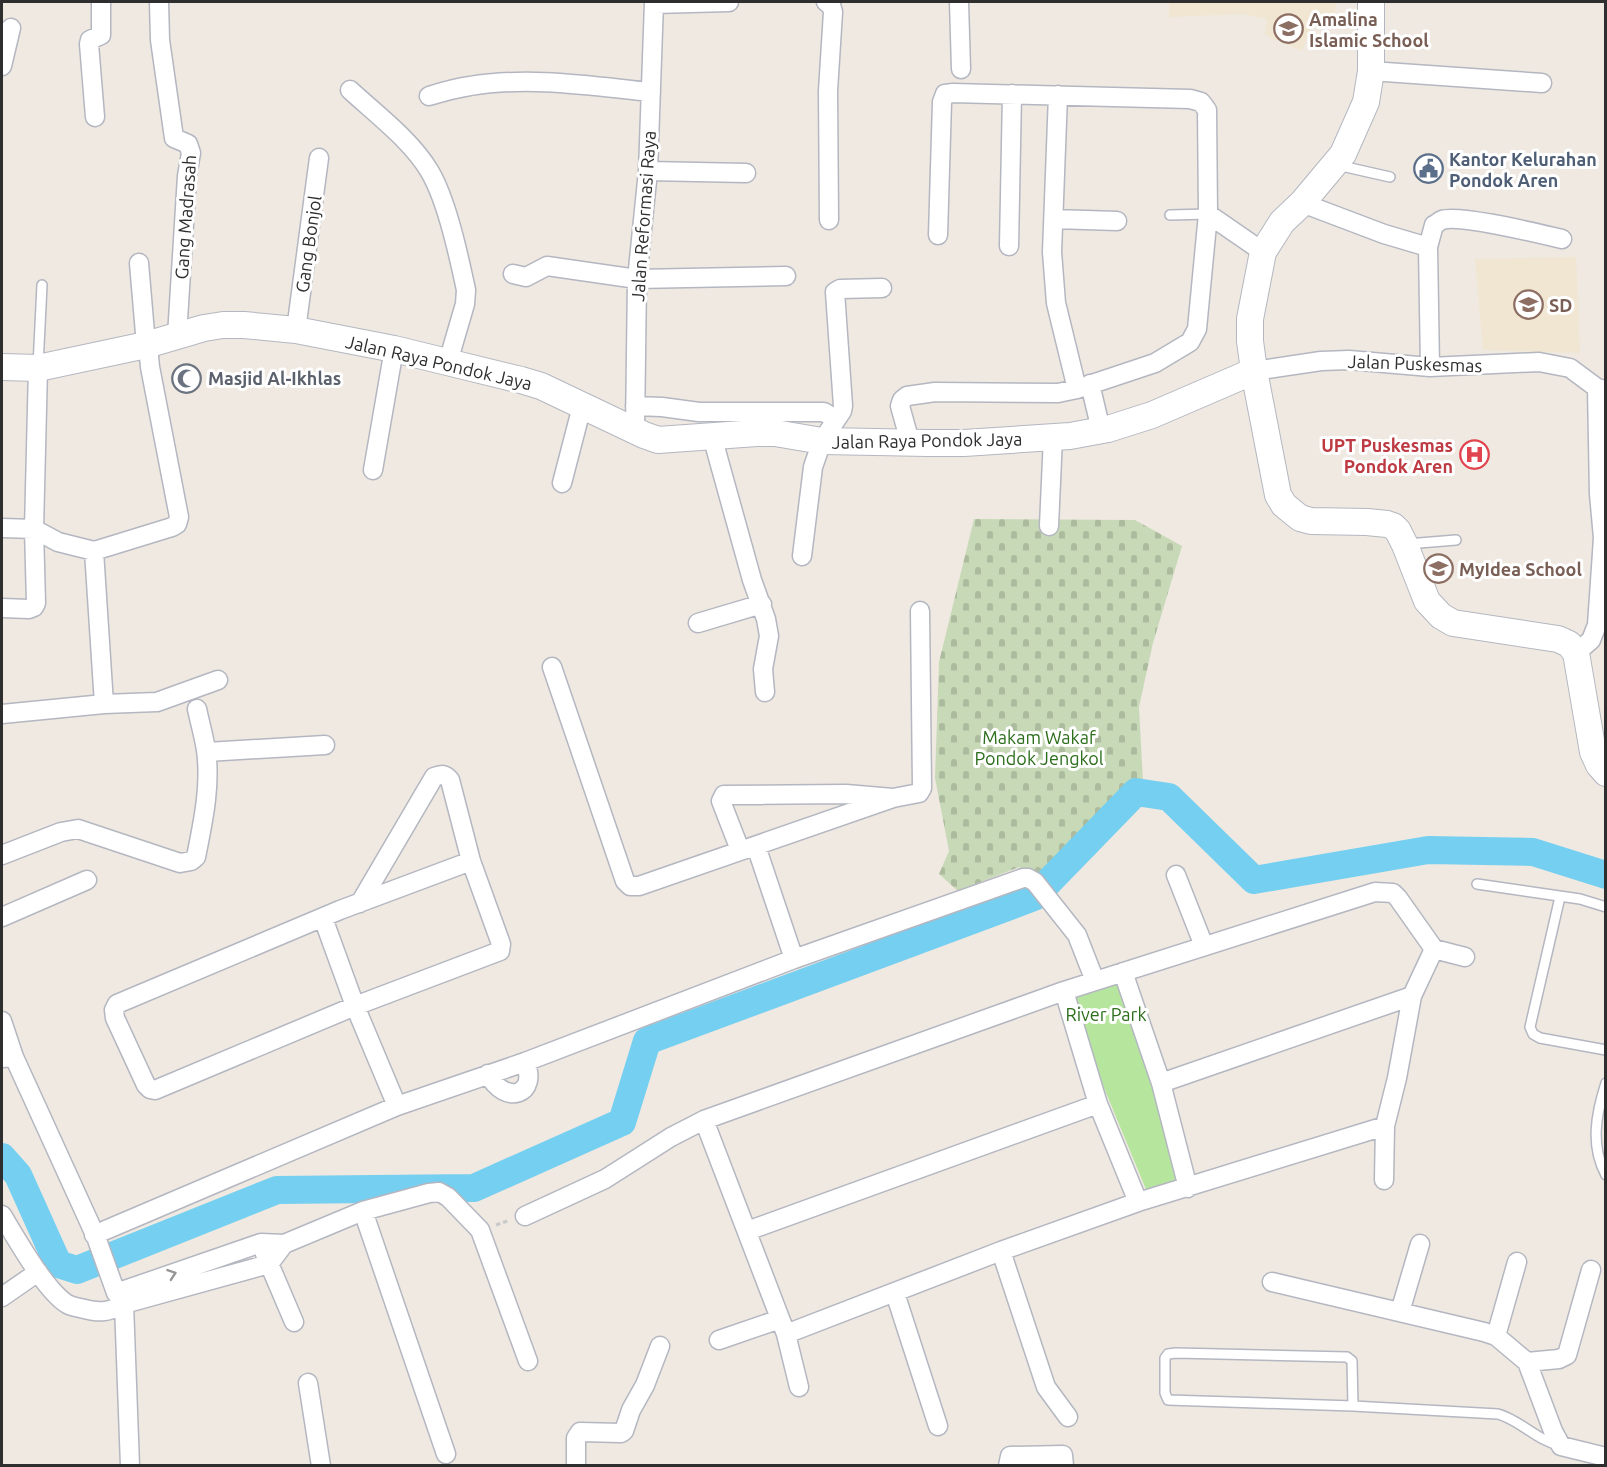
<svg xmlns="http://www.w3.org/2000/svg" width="1607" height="1467" viewBox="0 0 1607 1467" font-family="Ubuntu,sans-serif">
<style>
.education{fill:#f0e6d1}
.cemetery{fill:url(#cemetery-stones)}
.park{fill:#b6e59e}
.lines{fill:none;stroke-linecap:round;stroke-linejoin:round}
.river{stroke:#75cff0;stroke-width:28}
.service-casing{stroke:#b4b7c1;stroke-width:12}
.minor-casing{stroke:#b4b7c1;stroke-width:21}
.secondary-casing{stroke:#b4b7c1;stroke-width:28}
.path{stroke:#c9c9c9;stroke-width:3;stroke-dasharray:4.5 3;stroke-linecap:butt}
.service{stroke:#fff;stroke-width:9}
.minor{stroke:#fff;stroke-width:18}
.secondary{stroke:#fff;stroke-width:26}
.oneway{stroke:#969696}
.labels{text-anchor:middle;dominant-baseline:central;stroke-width:6;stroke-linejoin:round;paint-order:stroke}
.education-label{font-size:18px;font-weight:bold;fill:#785e54;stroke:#fff;text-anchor:start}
.service-label{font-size:18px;font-weight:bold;fill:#4e5e75;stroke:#fff;text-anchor:start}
.street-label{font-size:18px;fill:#2e2e2e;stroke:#fff}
.worship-label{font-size:18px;font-weight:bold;fill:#5b616d;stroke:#fff;text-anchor:start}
.health-label{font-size:18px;font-weight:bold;fill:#be3a42;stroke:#fff;text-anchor:end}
.park-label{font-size:18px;fill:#2c6e1b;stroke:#fff}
</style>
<defs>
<pattern id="cemetery-stones" width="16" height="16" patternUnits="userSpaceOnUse" patternTransform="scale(1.5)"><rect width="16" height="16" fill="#c8d9b8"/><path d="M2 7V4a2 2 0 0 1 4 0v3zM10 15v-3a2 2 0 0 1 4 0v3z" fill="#acbb9e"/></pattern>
</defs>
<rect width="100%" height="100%" fill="#efe9e1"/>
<!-- education -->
<path class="education" d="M1169 2H1336L1334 23 1314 18 1302 51 1265 35 1267 19 1243 14 1169 17Z
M1576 257 1580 353 1483 350 1475 259Z"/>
<!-- cemetery -->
<path class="cemetery" d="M974 519 1135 520 1182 546 1153 643 1139 707 1143 782 1057 886 1019 867 958 891 939 874 949 851 935 778 939 662Z"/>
<!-- park -->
<path class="park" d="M1123 972 1188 1188 1150 1199 1064 991Z"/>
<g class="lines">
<!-- river -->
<path class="river" d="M2 1157 18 1175 58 1264 77 1270 277 1190 474 1188 622 1122 647 1041 1034 897 1136 792 1169 797 1254 880 1428 850 1533 852 1606 875"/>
<defs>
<path id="service" d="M1337 165 1390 177
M1170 215 1208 214
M38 366 42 285
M1407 544 1456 540
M1477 884 1580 899 1606 907
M1560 897 1530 1027 1533 1034 1540 1038 1606 1050
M1606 1083C1596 1114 1590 1146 1606 1175
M1353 1406 1352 1361 1347 1357 1176 1353 1168 1354 1165 1358V1393L1168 1400 1353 1406 1498 1414C1520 1420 1536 1440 1559 1445"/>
<path id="minor" d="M159 2 160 40 174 138 188 144 191 153 187 176 177 336
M826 2 831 5 833 12 828 91 829 220
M959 2 961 69
M654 4 729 2
M2 66 11 28
M1371 71 1542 83
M350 90C376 114 412 141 430 172 447 201 459 257 466 290L465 304 448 362
M1058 95 1052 252 1056 303 1077 389
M429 96C442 92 456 88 470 86 530 76 591 86 651 92
M95 117 89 44 90 40 101 35V2
M648 171 746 173
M1302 203 1384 234 1428 247
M1054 219 1117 221
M938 235 942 102 945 94 953 93 1190 99 1201 102 1207 110 1208 214 1263 252
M1009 246 1012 94
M139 263 146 345
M513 274 526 277 547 266 637 279 786 276
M296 330 319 158
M1430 367 1428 247 1434 225C1437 224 1439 221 1442 220 1459 214 1540 234 1562 239
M1254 371 1321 361 1349 360 1430 367 1539 362 1570 368 1597 388 1606 390
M1090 384 1101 430
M635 406 662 407 699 412H824L836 420
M635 430 637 279 648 171 654 2
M712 436 752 580 766 619 769 636 763 669 765 692
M910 442 900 406 902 400 907 396 935 392 1058 393 1077 389 1155 363 1190 342 1197 329 1208 214
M373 470 394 349
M562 483 582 406
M1049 526 1053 437
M2 528 34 529 58 542 94 551 172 527 177 524 179 517 150 367 148 345
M802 556 813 467 822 441 842 411 843 406 835 292 840 289 882 288
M2 608 29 609 34 607 36 603 34 529 38 368
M698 623 762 604
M1576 653 1591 640 1597 625 1603 538 1599 494 1597 388
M552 667 625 881 630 886H639L893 798
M104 704 157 702 218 680
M2 714 104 704 94 551
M207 752 325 745
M756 846 794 959
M740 850 721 801 724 795 846 794 893 798 919 793 922 788 920 611
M2 855 61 832 78 829 180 863 191 861 196 857C203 822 211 786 206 750 204 737 200 723 197 709
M1176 875 1204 946
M360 903 434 777C442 774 445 774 450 780L471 861 501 944 500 951 355 1006 155 1090 150 1089 146 1085 115 1018 114 1010 117 1004 340 910 471 861
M2 917 87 880
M323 918 355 1006 397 1106
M1123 972 1161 1083 1188 1188
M1064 991 1098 1104 1138 1202 1385 1126 1384 1180
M2 1021 14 1057
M2 1058 14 1057 96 1237 115 1290 124 1304 130 1466
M488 1074C506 1107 539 1094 525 1062
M1161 1083 1412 996 1434 949 1465 957
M704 1120 786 1334 799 1387
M1385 1126 1397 1078 1412 996
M363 1211 446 1454
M2 1215C16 1238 45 1290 67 1304 71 1306 75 1307 80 1308 99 1313 107 1313 124 1304L269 1264 284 1244
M525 1216 605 1179 671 1137 704 1120 1064 991 1375 892 1393 893 1398 898 1434 949
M747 1231 1098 1104
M94 1235 397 1106 525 1062 794 959 1023 878H1028L1035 882 1077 935 1095 981
M1001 1251 1046 1387 1068 1417
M265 1254 294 1322
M1272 1282 1484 1332 1496 1336 1527 1362
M116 1293 261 1243 284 1244 363 1211 429 1193 439 1192 448 1197 480 1230 528 1361
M895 1293 938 1426
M2 1297 38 1272
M1400 1312 1420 1244
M786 1334 1001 1251 1138 1202
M1496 1336 1517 1262
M719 1340 780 1319
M1527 1362 1553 1431 1561 1446 1606 1457
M1527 1362 1559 1359 1567 1355 1591 1270
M308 1383 321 1466
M576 1466V1438L580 1432 621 1433 624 1431 631 1410 645 1385 660 1346
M1008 1466 1010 1456 1063 1455 1064 1466"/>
<path id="secondary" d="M1371 2V71L1366 102 1343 154 1302 203 1282 222 1263 252 1250 319V341L1254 371 1278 495 1284 505 1300 518 1311 521 1367 522 1387 524 1393 526 1398 531 1405 545 1427 601 1441 616 1453 623 1558 639 1569 644 1576 653 1593 752 1599 765 1606 773
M2 367 38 368 146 345 204 328 223 325H244L296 330 394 349 521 380 541 386 644 435 658 440 757 433H775L822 441 928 443H964L1070 436 1108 429 1152 415 1254 371"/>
</defs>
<!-- service casing -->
<use href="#service" class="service-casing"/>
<!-- minor casing -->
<use href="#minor" class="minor-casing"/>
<!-- secondary casing -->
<use href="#secondary" class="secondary-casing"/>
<!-- path -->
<path class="path" d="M496 1225 510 1220"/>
<!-- service -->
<use href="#service" class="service"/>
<!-- minor -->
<use href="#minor" class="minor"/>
<!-- secondary -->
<use href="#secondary" class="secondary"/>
</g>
<!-- one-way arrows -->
<defs><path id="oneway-chevron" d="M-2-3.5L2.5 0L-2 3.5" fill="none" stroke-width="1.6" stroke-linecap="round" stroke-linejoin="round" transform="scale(1.5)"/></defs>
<use class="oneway" href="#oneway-chevron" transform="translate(172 1274) rotate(-19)"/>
<!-- icons -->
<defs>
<symbol id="school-ring" viewBox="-11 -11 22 22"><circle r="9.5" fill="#fff" stroke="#8d6e63" stroke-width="1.5"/><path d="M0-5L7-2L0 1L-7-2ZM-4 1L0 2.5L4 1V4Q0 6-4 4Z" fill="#8d6e63"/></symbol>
<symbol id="civic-ring" viewBox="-11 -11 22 22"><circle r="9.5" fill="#fff" stroke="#5c6f8a" stroke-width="1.5"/><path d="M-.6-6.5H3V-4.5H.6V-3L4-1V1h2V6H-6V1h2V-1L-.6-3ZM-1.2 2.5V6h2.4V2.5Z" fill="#5c6f8a"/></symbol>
<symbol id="mosque-ring" viewBox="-11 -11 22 22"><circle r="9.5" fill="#fff" stroke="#6b7280" stroke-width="1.5"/><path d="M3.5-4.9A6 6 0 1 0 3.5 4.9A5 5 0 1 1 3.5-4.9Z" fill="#6b7280"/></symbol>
<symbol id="hospital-ring" viewBox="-11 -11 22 22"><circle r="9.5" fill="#fff" stroke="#e0444e" stroke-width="1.5"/><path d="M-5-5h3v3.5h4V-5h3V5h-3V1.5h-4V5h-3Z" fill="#e0444e"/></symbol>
</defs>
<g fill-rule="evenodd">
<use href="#school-ring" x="1272" y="12" width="33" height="33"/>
<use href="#civic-ring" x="1412" y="152" width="33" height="33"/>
<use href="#school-ring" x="1512" y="288" width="33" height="33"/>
<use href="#mosque-ring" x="170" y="362" width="33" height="33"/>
<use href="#hospital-ring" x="1458" y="438" width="33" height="33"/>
<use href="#school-ring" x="1422" y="552" width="33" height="33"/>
</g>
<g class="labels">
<!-- education labels -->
<g class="education-label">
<text x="1309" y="19">Amalina<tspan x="1309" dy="21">Islamic School</tspan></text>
<text x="1549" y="305">SD</text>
<text x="1459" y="569">MyIdea School</text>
</g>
<!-- service labels -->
<g class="service-label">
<text x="1449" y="159">Kantor Kelurahan<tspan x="1449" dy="21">Pondok Aren</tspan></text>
</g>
<!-- street labels -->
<g class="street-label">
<text transform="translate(643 216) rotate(-86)">Jalan Reformasi Raya</text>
<text transform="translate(185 217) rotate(-86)">Gang Madrasah</text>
<text transform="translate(308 244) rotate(-82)">Gang Bonjol</text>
<text transform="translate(439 362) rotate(13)">Jalan Raya Pondok Jaya</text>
<text transform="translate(1415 363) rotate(2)">Jalan Puskesmas</text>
<text transform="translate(927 440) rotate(-1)">Jalan Raya Pondok Jaya</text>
</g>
<!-- worship labels -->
<g class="worship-label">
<text x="208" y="378">Masjid Al-Ikhlas</text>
</g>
<!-- health labels -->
<g class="health-label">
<text x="1453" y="445">UPT Puskesmas<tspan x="1453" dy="21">Pondok Aren</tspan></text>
</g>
<!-- park labels -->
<g class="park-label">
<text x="1039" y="737">Makam Wakaf<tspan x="1039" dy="21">Pondok Jengkol</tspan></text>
<text x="1106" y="1014">River Park</text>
</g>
</g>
<!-- border -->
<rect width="1607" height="1467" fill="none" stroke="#2e2e2e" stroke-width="6"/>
</svg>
